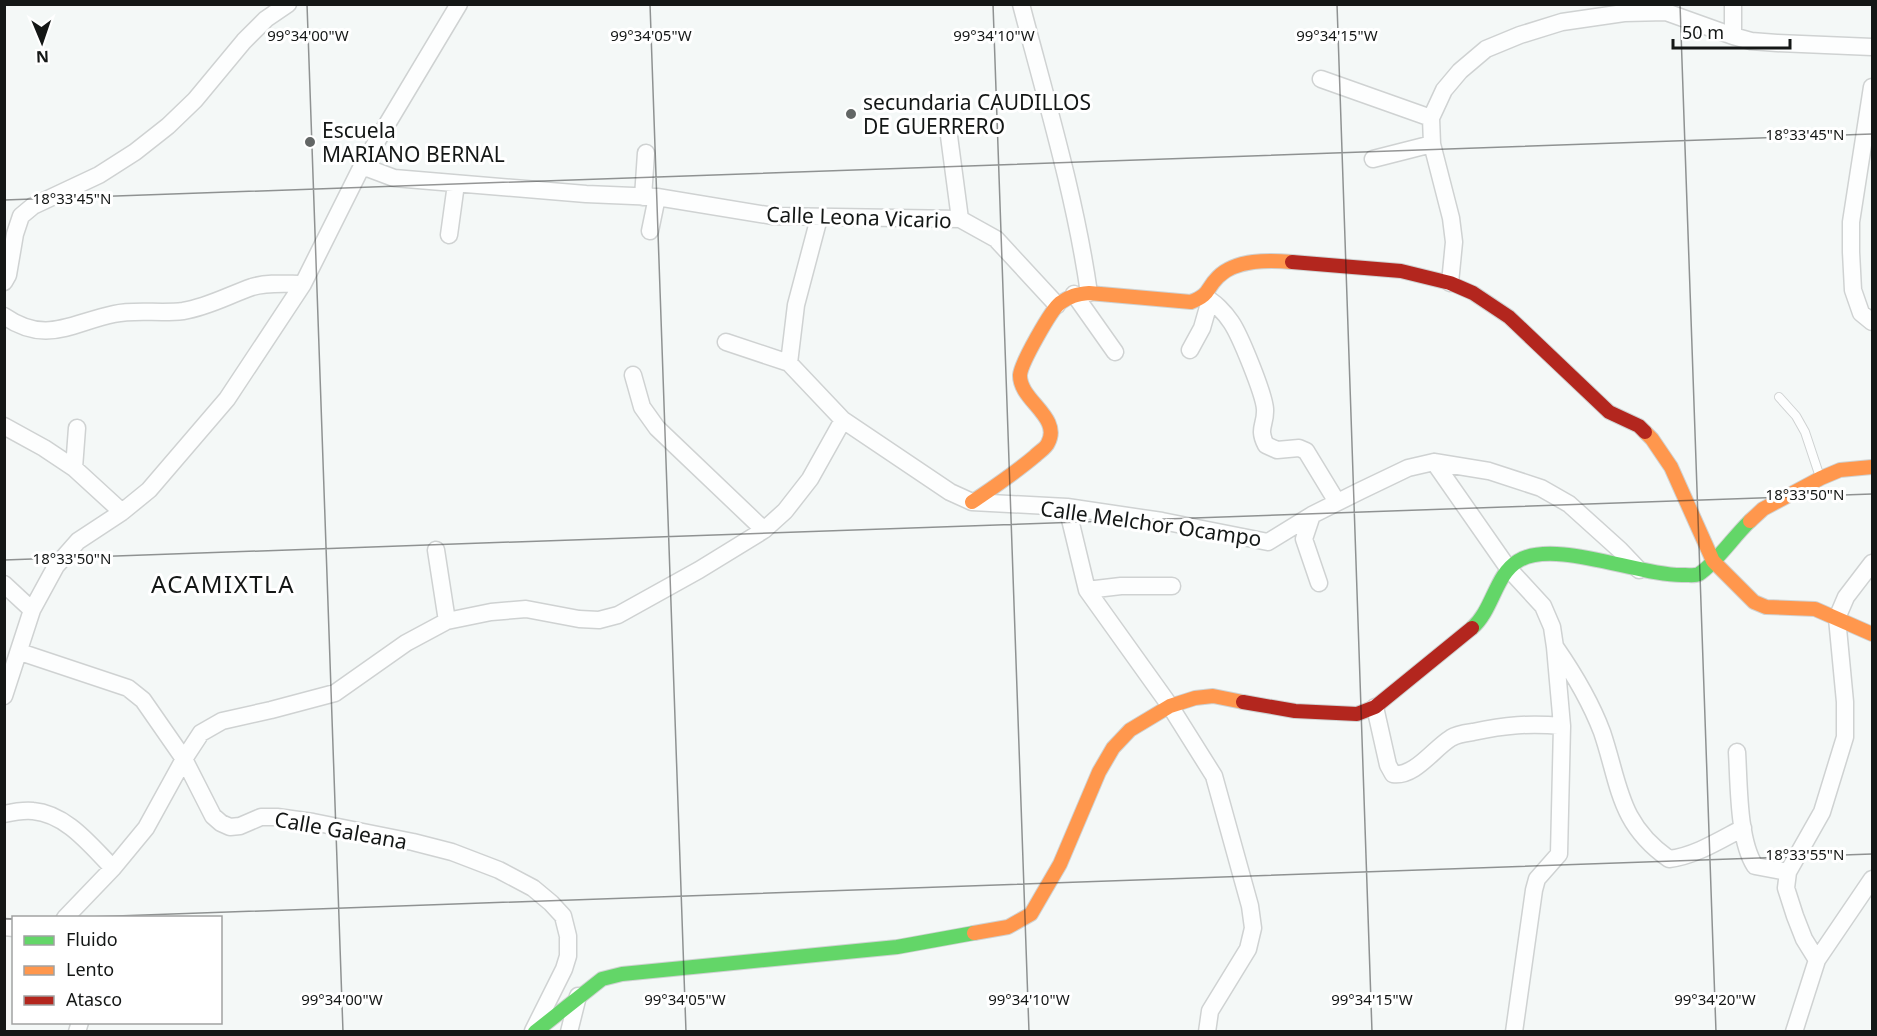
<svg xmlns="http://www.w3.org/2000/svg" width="1877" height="1036" viewBox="0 0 1877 1036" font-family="'Noto Sans',sans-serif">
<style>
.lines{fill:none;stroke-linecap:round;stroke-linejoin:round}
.lane-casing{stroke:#cfd2d2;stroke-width:10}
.street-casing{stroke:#cfd2d2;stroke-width:19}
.fast-casing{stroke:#cfd2d2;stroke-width:16}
.slow-casing{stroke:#cfd2d2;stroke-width:16}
.jam-casing{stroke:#cfd2d2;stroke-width:16}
.lane{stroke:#fdfefe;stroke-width:8}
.street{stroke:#fdfefe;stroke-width:16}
.fast{stroke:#63d668;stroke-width:14}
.slow{stroke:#ff974d;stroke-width:14}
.jam{stroke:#b3261e;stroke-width:14}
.ticks{fill:none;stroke:#141716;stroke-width:1.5;stroke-opacity:0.45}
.poi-dot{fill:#626665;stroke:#fff;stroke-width:2}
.labels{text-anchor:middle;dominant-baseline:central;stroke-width:6;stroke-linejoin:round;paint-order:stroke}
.poi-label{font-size:21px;fill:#141716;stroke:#fff;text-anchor:start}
.street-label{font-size:21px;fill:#141716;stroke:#fff}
.quarter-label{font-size:24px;letter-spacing:1.5px;fill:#141716;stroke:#fff}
.ticks-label{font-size:15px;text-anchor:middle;fill:#141716;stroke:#fff;stroke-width:6;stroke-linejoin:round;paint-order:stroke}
</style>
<rect width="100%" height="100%" fill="#f4f8f7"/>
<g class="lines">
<defs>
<path id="lane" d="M1779 397 1796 416 1805 432 1820 477"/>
<path id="street" d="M1021 4C1046 100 1075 195 1089 293
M1733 36V4
M1321 79 1431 118
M1872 87 1851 222V252L1853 290 1861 313 1872 322
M949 136 960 219
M1373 159 1432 144
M362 166 394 178 586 194 657 197 773 216 960 219 996 239 1057 305
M643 197 646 153
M819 218 796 305 789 363 843 420 950 492 972 502 1067 507 1162 521 1268 542 1312 515 1360 491 1408 468 1434 462 1489 471 1541 488 1569 504 1620 550 1639 570
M650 231 657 197
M449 235 456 184
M4 282 8 275 15 234 21 216 33 206 99 175 135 152 168 126 195 100 244 41 266 19 288 4
M1450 283 1454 242 1451 218 1432 144 1431 118 1444 90 1460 71 1486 49 1520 35 1562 22 1624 13 1666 12 1733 36 1751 41 1777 43 1872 47
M1074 294 1115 352
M1204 297C1214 301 1225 313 1231 322 1240 335 1264 394 1265 409 1266 425 1257 428 1266 445L1277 450 1299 448 1306 451 1337 502
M4 316C46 345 71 323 114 314 136 309 160 314 183 311 208 307 229 295 252 287 268 282 287 284 303 284
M726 342 789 363
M1190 350 1202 328 1210 300
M633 375 642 407 657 428 764 530
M4 426 44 448 74 468 122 512
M1434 462 1508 568 1543 606 1552 627 1555 647 1562 726 1559 854 1537 879 1534 890 1514 1032
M74 468 77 428
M1067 507 1087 590 1170 706 1214 776 1250 906 1253 928 1248 949 1210 1011 1207 1032
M1312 515 1304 539 1319 583
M436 550 447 621
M4 584 32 610
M1087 590 1121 586H1172
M1556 648C1574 674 1591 703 1602 732 1620 785 1618 823 1669 859 1695 856 1720 840 1743 828
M20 652 128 688 143 700 184 759 213 816 221 823 230 827 240 826 261 817H277L313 822 413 842 452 852 499 870 533 888 551 903 563 916 568 936V956L564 969 533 1031
M4 696 32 610 56 566 78 541 122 512 149 490 227 399 303 284 362 166 459 4
M1375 707 1388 765 1393 774C1415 777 1433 749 1451 738 1457 734 1466 733 1473 732 1505 725 1530 723 1562 726
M1737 752C1739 784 1738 840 1755 866L1788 872
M4 814C13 812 24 810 33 811 67 814 91 846 113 868
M65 918 113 868 146 828 184 759 201 733 222 721 271 710 335 693 406 643 447 621 491 612 526 609 579 619 599 620 618 615 699 570 764 530 785 511 810 479 843 420
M4 927 14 928
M1817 960 1804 939 1795 916 1786 888 1788 872 1822 812 1845 737V702L1837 618 1846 597 1872 563
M77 1032 80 1022
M569 1032 578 996
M1794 1032 1817 960 1872 879"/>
<path id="fast" d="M1472 628C1493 610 1495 575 1518 561 1554 538 1642 577 1685 575 1690 575 1695 576 1699 574 1716 563 1734 536 1750 521
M535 1032 602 979 622 974 897 947 974 933"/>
<path id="slow" d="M1645 432 1652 439 1671 467 1713 561 1754 602 1766 607 1815 609 1872 634
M972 502C994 487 1015 473 1035 456 1039 452 1046 448 1048 443 1062 417 1019 400 1020 375 1021 363 1051 310 1060 303 1070 296 1077 294 1089 293L1191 302C1211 294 1205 290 1218 277 1236 259 1269 260 1292 262
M1750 521 1763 509 1821 478 1840 470 1872 467
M974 933 1008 927 1031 914 1060 864 1099 772 1113 748 1130 730 1170 706 1195 698 1213 696 1243 702"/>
<path id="jam" d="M1292 262 1401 271 1450 283 1473 293 1509 317 1609 412 1639 426 1645 432
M1243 702 1295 711 1357 714 1375 707 1472 628"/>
</defs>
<!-- lane casing -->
<use href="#lane" class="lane-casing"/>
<!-- street casing -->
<use href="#street" class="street-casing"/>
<!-- fast casing -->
<use href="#fast" class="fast-casing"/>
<!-- slow casing -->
<use href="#slow" class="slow-casing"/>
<!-- jam casing -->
<use href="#jam" class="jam-casing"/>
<!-- lane -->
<use href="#lane" class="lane"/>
<!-- street -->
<use href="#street" class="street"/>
<!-- fast -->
<use href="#fast" class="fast"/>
<!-- slow -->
<use href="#slow" class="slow"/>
<!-- jam -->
<use href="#jam" class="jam"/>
</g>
<!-- ticks -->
<path class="ticks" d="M307 4 343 1032M650 4 686 1032M993 4 1029 1032M1337 4 1372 1032M1680 4 1716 1032M4 200 1872 134M4 560 1872 494M60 918 1872 854M4 919H14"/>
<!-- markers -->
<g class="poi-dot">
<circle cx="851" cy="114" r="6"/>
<circle cx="310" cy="142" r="6"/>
</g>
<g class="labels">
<!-- poi labels -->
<g class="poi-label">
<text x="863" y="102">secundaria CAUDILLOS<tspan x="863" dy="24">DE GUERRERO</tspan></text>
<text x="322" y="130">Escuela<tspan x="322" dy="24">MARIANO BERNAL</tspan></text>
</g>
<!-- street labels -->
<g class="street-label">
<text transform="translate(859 217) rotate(2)">Calle Leona Vicario</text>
<text transform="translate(1151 523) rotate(8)">Calle Melchor Ocampo</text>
<text transform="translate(341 830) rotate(10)">Calle Galeana</text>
</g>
<!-- quarter labels -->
<g class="quarter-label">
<text x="223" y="583">ACAMIXTLA</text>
</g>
</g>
<g class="ticks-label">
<text x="308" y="41">99°34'00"W</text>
<text x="651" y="41">99°34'05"W</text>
<text x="994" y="41">99°34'10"W</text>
<text x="1337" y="41">99°34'15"W</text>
<text x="1805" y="140">18°33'45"N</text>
<text x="72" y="204">18°33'45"N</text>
<text x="1805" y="500">18°33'50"N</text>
<text x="72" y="564">18°33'50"N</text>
<text x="1805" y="860">18°33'55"N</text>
<text x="342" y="1005">99°34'00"W</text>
<text x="685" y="1005">99°34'05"W</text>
<text x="1029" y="1005">99°34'10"W</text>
<text x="1372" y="1005">99°34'15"W</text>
<text x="1715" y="1005">99°34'20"W</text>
</g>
<!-- border -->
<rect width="1877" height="1036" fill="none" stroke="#141716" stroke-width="12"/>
<!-- legend -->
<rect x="12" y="916" width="210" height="108" fill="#ffffff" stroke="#a1a2a2" stroke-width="1.5"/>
<rect x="24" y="936" width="30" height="9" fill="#63d668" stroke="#a1a2a2" stroke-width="1.5"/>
<text x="66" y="946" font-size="18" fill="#141716">Fluido</text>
<rect x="24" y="966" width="30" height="9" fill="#ff974d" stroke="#a1a2a2" stroke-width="1.5"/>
<text x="66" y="976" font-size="18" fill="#141716">Lento</text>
<rect x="24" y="996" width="30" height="9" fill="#b3261e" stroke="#a1a2a2" stroke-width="1.5"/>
<text x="66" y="1006" font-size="18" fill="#141716">Atasco</text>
<!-- north arrow -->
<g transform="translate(42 42) rotate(178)" stroke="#ffffff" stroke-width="4.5" paint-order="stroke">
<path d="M0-4.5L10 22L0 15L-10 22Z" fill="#141716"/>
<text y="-9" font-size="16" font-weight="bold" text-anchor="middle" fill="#141716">N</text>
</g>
<!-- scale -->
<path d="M1673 39v9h117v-9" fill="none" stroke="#141716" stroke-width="3"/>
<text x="1682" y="39" font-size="18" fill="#141716" stroke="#ffffff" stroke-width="4.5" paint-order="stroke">50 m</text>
</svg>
